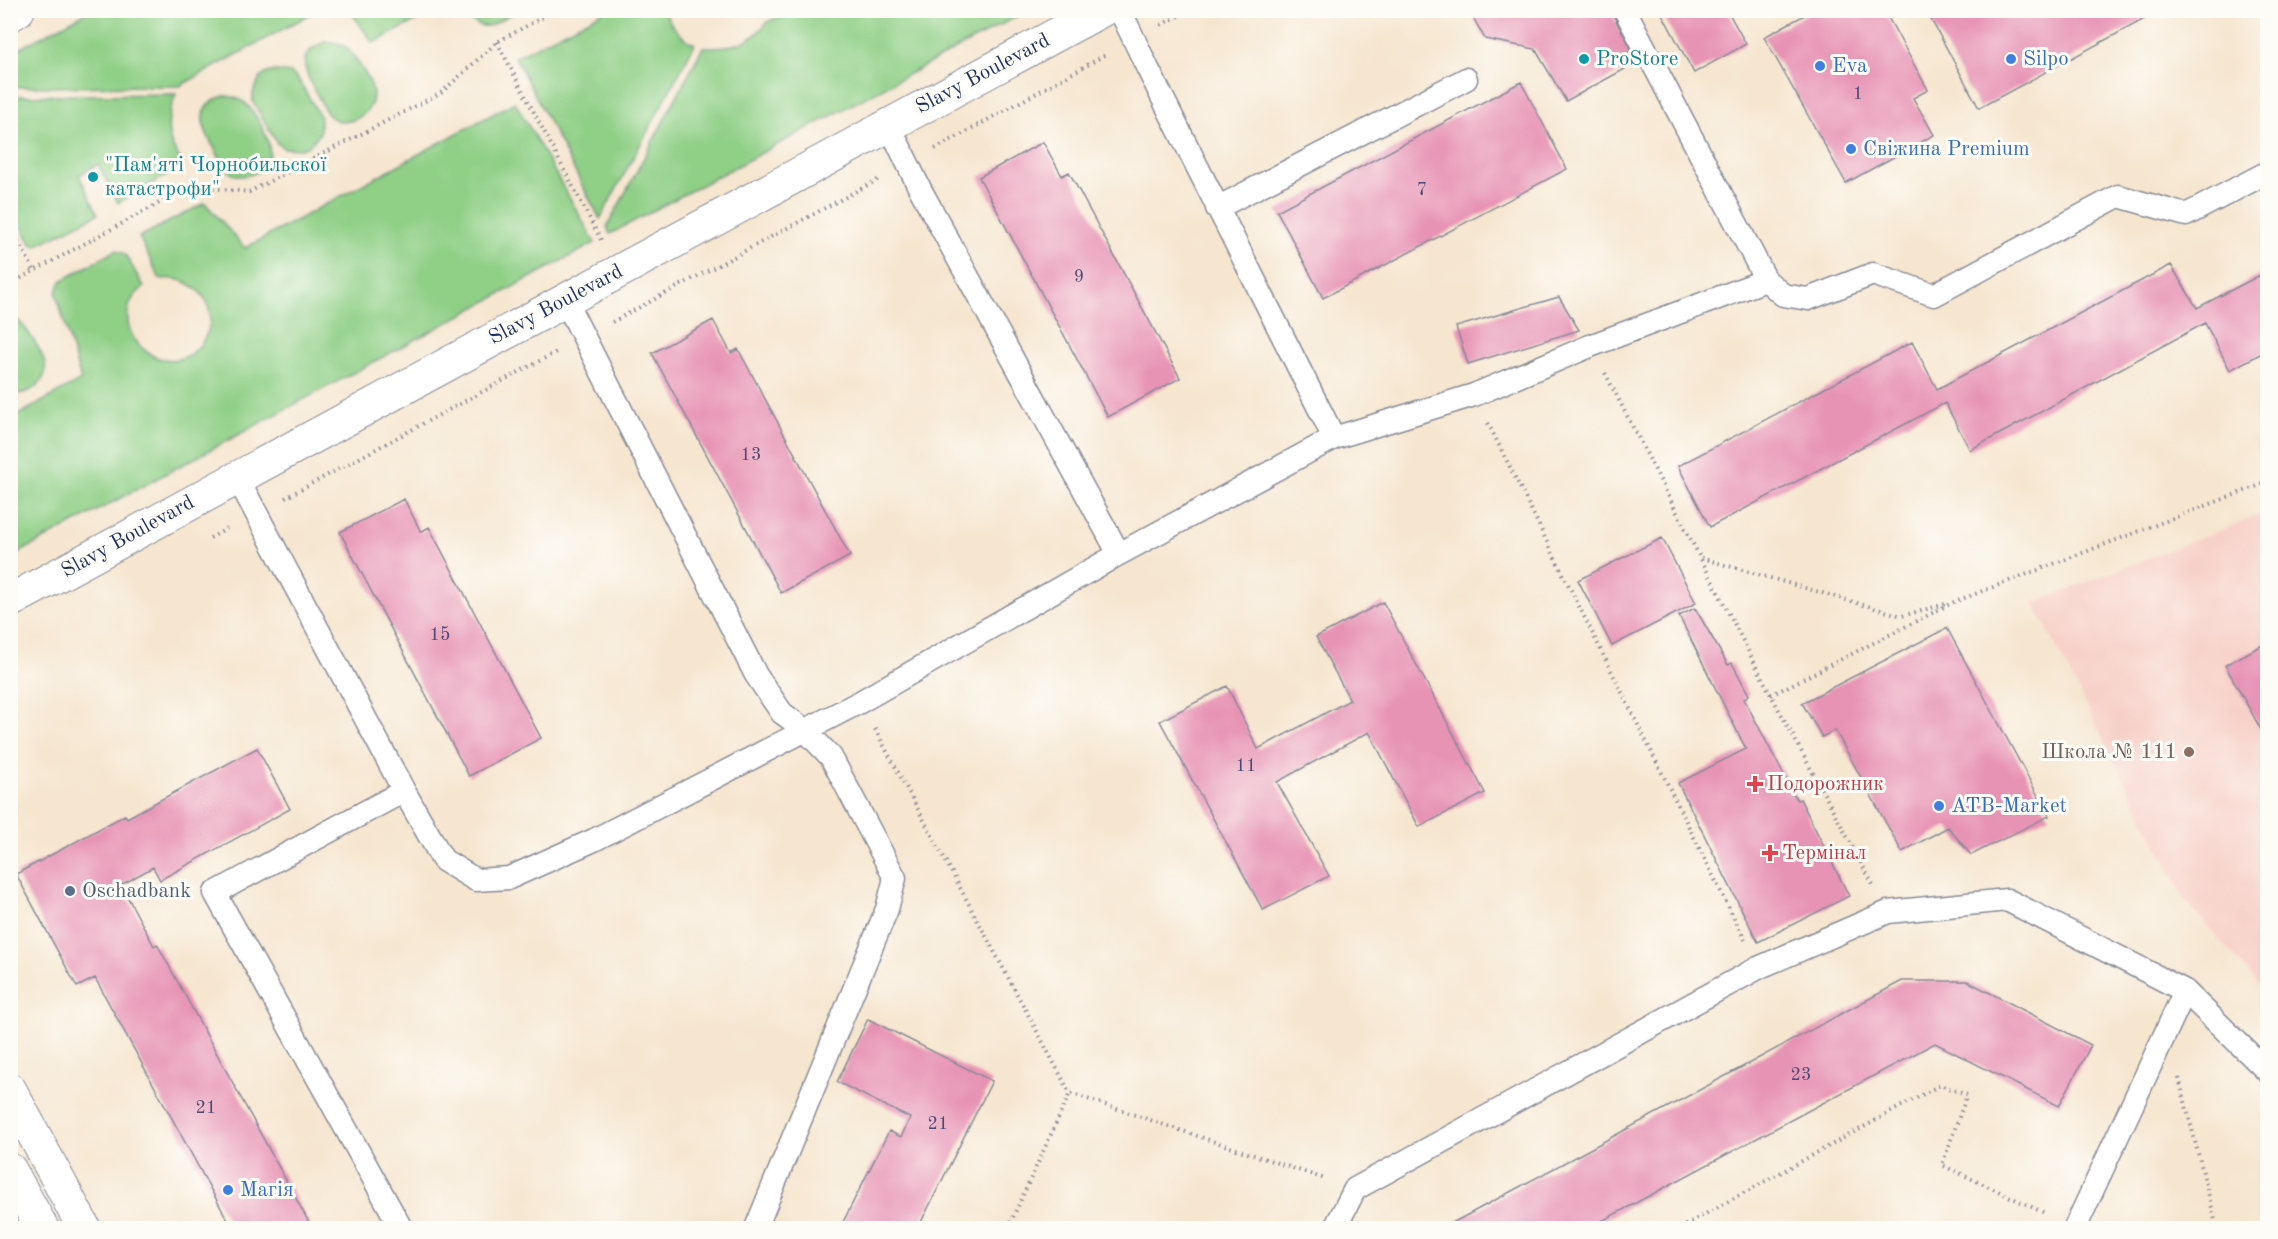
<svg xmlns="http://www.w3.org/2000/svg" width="2278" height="1239" viewBox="0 0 2278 1239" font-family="'Old Standard TT',serif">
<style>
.built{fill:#f7d1c9}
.green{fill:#8fcf86;stroke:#557f72;stroke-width:1.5}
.building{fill:#e793b4}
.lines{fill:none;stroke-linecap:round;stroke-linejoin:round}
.service-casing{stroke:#888a97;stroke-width:25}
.secondary-casing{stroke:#888a97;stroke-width:35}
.path{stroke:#888a97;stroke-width:4;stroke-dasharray:1.5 4.5;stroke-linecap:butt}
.service{stroke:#fff;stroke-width:22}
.secondary{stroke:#fff;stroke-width:33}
.culture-dot{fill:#0f9aa8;stroke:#fdfcf7;stroke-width:2}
.shop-dot{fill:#3f7fe0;stroke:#fdfcf7;stroke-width:2}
.education-dot{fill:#8d6e63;stroke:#fdfcf7;stroke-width:2}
.health-dot{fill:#e0444e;stroke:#fdfcf7;stroke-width:2}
.service-dot{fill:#5c6f8a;stroke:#fdfcf7;stroke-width:2}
.labels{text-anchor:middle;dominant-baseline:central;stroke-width:6;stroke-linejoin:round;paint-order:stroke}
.number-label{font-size:18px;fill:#4e4874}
.culture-label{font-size:21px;fill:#0d838f;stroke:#fdfcf7;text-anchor:start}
.shop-label{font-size:21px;fill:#366cbe;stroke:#fdfcf7;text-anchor:start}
.street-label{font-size:21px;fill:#1b2f5e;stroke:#fdfcf7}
.education-label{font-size:21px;fill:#785e54;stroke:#fdfcf7;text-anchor:end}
.health-label{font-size:21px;fill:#be3a42;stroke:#fdfcf7;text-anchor:start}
.service-label{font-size:21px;fill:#4e5e75;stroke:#fdfcf7;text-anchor:start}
</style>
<rect width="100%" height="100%" fill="#fdfcf7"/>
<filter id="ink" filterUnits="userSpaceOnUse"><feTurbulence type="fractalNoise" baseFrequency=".0167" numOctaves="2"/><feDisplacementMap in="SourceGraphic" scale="12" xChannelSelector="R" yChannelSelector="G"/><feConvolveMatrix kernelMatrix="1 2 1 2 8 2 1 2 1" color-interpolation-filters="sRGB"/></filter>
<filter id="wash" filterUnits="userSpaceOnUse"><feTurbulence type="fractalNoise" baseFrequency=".008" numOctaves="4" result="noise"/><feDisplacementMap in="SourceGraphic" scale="24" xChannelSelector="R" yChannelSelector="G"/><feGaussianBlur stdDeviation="1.35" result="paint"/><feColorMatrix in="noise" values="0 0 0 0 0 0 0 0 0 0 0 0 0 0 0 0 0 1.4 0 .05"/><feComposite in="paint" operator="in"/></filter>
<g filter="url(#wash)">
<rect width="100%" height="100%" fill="#f6e6d0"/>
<!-- built -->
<path class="built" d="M2267 512V994L2186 901 2034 603Z"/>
<!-- green -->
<path class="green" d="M89 11V10L316 11 180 86 11 87V53Z
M345 11H436L373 43 353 15Z
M461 11H516C489 26 485 36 461 11Z
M605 11H664C671 25 680 38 695 44L600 219 515 57Z
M802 11H1027L610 234 607 227 703 47C723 47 742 47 757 33 762 29 766 22 771 20 782 16 792 18 802 11Z
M326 42C333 42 338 42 344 46 352 51 370 79 372 88 374 92 373 97 372 102 366 119 341 130 327 113 323 108 320 99 316 93 304 71 295 52 326 42Z
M275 71 291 73 298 79 320 116V133L309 146 301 149 284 148 277 143 253 102V93L260 78 267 73Z
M176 94C169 110 165 128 172 145 175 153 182 158 183 166L118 203 98 164 79 175 98 214 36 246 31 244 11 207V96Z
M224 96C231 96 236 97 242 101 254 108 273 143 269 157 265 173 242 182 228 171 223 166 219 157 216 151 203 129 191 107 224 96Z
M515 102 595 243 11 557V419L81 380 56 293 61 281 116 250 125 254 144 287C97 322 162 391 201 344 206 337 210 329 210 319 210 292 186 276 160 279L139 237 205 203 245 248Z
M11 316C22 319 40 349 44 360 51 381 29 397 11 393Z"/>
<g id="blocks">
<!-- building -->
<path class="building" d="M1469 10H1610L1630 46 1625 69 1566 101 1535 49 1485 39Z
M1660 10H1727L1746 44 1694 73Z
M1814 10H1884L1928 90 1913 98 1934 135 1846 183 1764 37Z
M1926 10H2161L1979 108Z
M1521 82 1567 169 1323 298 1277 211Z
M1043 142 1062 176 1069 172 1180 378 1108 417 979 177Z
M2171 265 2197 308 2268 271V350L2230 370 2205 323 1970 450 1945 403 1710 527 1678 466 1912 342 1937 389Z
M1559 297 1579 330 1468 364 1456 327Z
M713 320 731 353 738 349 850 556 781 593 652 353Z
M404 499 421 532 429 527 541 738 469 776 340 532Z
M1662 538 1696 603 1612 646 1578 580Z
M1383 602 1485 793 1419 827 1369 732 1277 782 1329 876 1263 910 1160 721 1227 686 1258 749 1350 700 1316 637Z
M1695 608 1728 665 1732 663 1749 695 1744 699 1797 800 1800 799 1849 896 1758 942 1678 783 1746 749 1679 616Z
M1947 628 2049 816 1971 855 1948 827 1902 852 1835 730 1822 737 1802 703Z
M2268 642V742L2225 665Z
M257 748 290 809 160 880 153 867 121 885 154 946 157 944 312 1228H232L95 978 77 987 16 874 125 815 127 818Z
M1902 981H1967L2091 1045 2059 1106 1935 1043 1589 1228H1443Z
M868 1019 992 1081 918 1228H840L889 1131 901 1137 910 1118 837 1082Z"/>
</g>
</g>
<g filter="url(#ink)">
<use href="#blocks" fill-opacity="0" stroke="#888a97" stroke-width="1.5"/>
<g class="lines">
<defs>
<path id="service" d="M1120 10 1148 69 1334 438
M1625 10 1766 280 1783 295 1808 299 1873 274 1934 295 2118 196 2186 215 2268 172
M889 125 919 187 1119 554
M1217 208 1466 79
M565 300 756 675 782 713 805 730 831 757 895 878 887 909 756 1228
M237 477 404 791 443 860 476 880 509 878 594 840 860 702 1119 554 1334 438 1474 395 1590 346 1766 280
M401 1228 215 893 404 791
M1335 1228 1355 1189 1758 968 1888 912 2007 900 2185 991 2268 1072
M2075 1228 2185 991"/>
<path id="secondary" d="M10 15 18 10
M10 601 1102 10
M10 1090 84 1228
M10 1170 42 1228"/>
</defs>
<!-- service casing -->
<use href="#service" class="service-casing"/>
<!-- secondary casing -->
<use href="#secondary" class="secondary-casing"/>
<!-- path -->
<path class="path" d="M1161 25 1190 10
M497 42 601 240
M935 149 1107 54
M10 226 34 270
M10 284 191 186 249 192 441 93 497 42 556 10
M612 322 881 178
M1605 373 1771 695 1873 885
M1488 423 1745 940
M285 498 558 351
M210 538 230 527
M1701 558 1902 616 1945 604
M1771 695 1954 602 2268 482
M875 729 1070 1093 1325 1179
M2179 1078 2217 1228
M1008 1228 1070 1093
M1680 1228 1940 1085 1967 1095 1942 1165 2047 1214"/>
<!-- service -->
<use href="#service" class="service"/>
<!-- secondary -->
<use href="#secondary" class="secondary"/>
</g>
</g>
<!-- markers -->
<g class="culture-dot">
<circle cx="1584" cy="59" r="6"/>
<circle cx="93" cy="177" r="6"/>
</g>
<g class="shop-dot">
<circle cx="2011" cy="59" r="6"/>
<circle cx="1820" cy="66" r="6"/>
<circle cx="1851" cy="149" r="6"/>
<circle cx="1939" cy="806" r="6"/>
<circle cx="228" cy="1190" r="6"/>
</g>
<circle class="education-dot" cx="2189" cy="752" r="6"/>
<g class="health-dot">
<path d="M1752 775h6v6h6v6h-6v6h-6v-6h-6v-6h6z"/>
<path d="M1767 844h6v6h6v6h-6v6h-6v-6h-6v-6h6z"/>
</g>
<circle class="service-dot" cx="70" cy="891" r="6"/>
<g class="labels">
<!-- number labels -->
<g class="number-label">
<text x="1858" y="94">1</text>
<text x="1422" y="190">7</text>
<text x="1079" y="277">9</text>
<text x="751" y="455">13</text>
<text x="440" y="635">15</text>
<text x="1246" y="766">11</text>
<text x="1801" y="1075">23</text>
<text x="206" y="1108">21</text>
<text x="938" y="1124">21</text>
</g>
<!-- culture labels -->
<g class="culture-label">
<text x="1596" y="59">ProStore</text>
<text x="105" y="165">"Пам'яті Чорнобильскої<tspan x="105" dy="24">катастрофи"</tspan></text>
</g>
<!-- shop labels -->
<g class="shop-label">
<text x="2023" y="59">Silpo</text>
<text x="1832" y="66">Eva</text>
<text x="1863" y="149">Свіжина Premium</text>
<text x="1951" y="806">ATB-Market</text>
<text x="240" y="1190">Магія</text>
</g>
<!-- street labels -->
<g class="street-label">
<text transform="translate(983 74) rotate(-28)">Slavy Boulevard</text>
<text transform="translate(556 305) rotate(-28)">Slavy Boulevard</text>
<text transform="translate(128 537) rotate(-29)">Slavy Boulevard</text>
</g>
<!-- education labels -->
<g class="education-label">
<text x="2177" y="752">Школа № 111</text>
</g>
<!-- health labels -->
<g class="health-label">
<text x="1767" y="784">Подорожник</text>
<text x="1782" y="853">Термінал</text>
</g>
<!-- service labels -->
<g class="service-label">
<text x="82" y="891">Oschadbank</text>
</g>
</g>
<!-- margin -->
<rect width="2278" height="1239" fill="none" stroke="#fdfcf7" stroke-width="36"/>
</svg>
